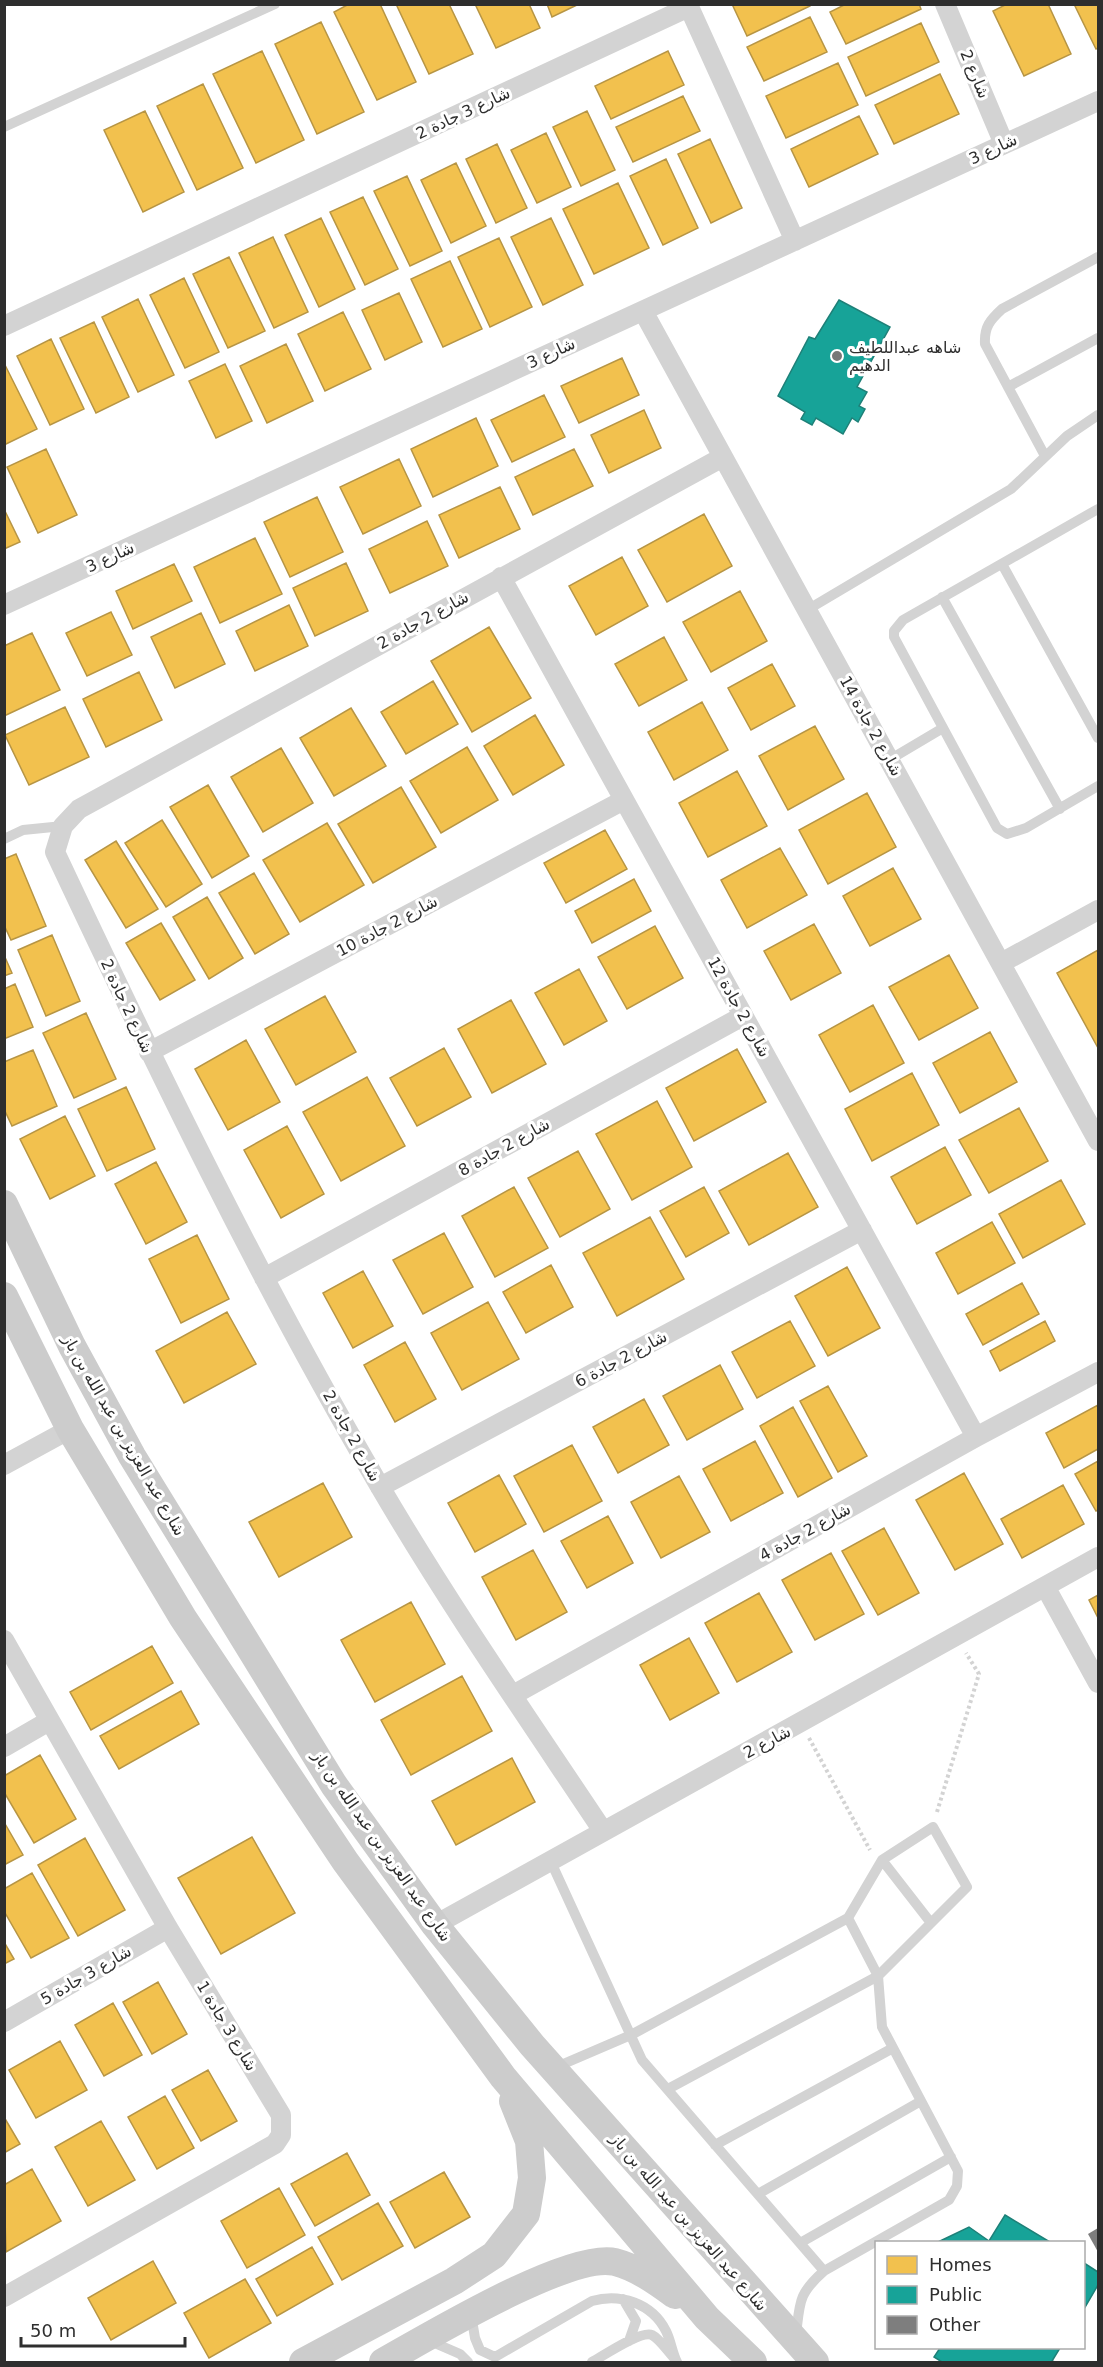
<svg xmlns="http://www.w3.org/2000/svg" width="1103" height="2367" viewBox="0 0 1103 2367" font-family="'DejaVu Sans','Noto Sans Arabic',sans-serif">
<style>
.homes{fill:#f2c14e;stroke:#b79544;stroke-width:1.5}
.public{fill:#17a398;stroke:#1e8078;stroke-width:1.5}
.building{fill:#7e7e7e}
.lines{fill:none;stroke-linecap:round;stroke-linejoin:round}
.path{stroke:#d3d3d3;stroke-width:4;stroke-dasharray:3 3;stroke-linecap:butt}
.lane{stroke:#d3d3d3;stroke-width:10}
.street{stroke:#d3d3d3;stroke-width:20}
.secondary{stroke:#ccc;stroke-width:28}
.poi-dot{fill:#777;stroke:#fff;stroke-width:2}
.labels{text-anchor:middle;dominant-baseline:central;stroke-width:6;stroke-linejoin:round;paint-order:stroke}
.street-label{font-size:16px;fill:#2e2e2e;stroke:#fff}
.poi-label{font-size:16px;fill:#2e2e2e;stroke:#fff;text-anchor:start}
</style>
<rect width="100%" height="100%" fill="#fff"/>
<!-- homes -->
<path class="homes" d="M349 4H380L416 82 377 100 334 12Z
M396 4H449L473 54 429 74Z
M475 4H529L540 28 496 48Z
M547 4H579L552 17Z
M732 4H810V6L747 36Z
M846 4H919L921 9 846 44 830 12Z
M1007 4H1048L1071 54 1024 76 993 11Z
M1074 4H1098V48L1096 49Z
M810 17 827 52 764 81 747 47Z
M321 22 364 112 317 134 275 44Z
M921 23 939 62 866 96 848 57Z
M262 51 304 140 256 163 213 74Z
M668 51 684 85 611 119 595 86Z
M838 63 858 105 786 138 766 96Z
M940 74 959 114 894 144 875 105Z
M203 84 243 168 197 190 157 106Z
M683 96 700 131 633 162 616 127Z
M145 111 184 192 143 212 104 130Z
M587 111 615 170 581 186 553 127Z
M859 116 878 154 809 187 791 149Z
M546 133 571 187 537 203 511 150Z
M710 139 742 208 711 223 678 154Z
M497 144 527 208 496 223 466 159Z
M666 159 698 228 663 245 630 176Z
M456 163 486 226 451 243 421 180Z
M407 176 442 251 410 266 374 191Z
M618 183 649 248 594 274 563 209Z
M363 197 398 269 365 285 330 212Z
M321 218 355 289 319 307 285 235Z
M551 218 583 285 543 305 511 237Z
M273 237 308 312 274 328 239 253Z
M499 238 532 307 490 327 458 257Z
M229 257 265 331 228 348 193 274Z
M450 261 482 329 443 347 411 279Z
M184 278 219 352 185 368 150 295Z
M399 293 422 342 385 360 362 310Z
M138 299 174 375 138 392 102 317Z
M343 312 371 369 325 391 298 334Z
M94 322 129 397 96 413 60 338Z
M51 339 84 409 50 425 17 356Z
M286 344 313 401 267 423 240 366Z
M622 358 639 395 579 423 561 386Z
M4 363 37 429 4 445Z
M225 364 252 421 216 438 189 381Z
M544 395 565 437 512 462 491 420Z
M644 410 661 448 609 473 591 435Z
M476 418 498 466 433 497 411 449Z
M46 449 77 515 38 533 7 467Z
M574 449 593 486 533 515 515 477Z
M399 459 421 506 363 534 340 487Z
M500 487 520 529 459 558 439 515Z
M317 497 343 552 290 577 264 522Z
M4 509 20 542 4 549Z
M704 514 732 566 667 602 638 550Z
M427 521 448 566 390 593 369 549Z
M255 538 282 594 220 623 194 567Z
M622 557 648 606 596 635 569 586Z
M346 563 368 611 315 636 293 588Z
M174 564 192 601 133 629 116 591Z
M740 591 767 641 711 672 683 622Z
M289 605 308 646 255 671 236 631Z
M111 612 132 655 87 676 66 633Z
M201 613 225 664 175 688 151 637Z
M489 627 531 698 472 732 431 661Z
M32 633 60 690 4 716V646Z
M664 637 687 680 639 706 615 664Z
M772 664 795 706 751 730 728 688Z
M139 672 162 720 106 747 83 699Z
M433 681 458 724 406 754 381 712Z
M702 702 728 750 674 780 648 732Z
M65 707 89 757 29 785 5 735Z
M351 708 386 766 334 796 300 738Z
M535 715 564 765 513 795 484 746Z
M815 726 844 779 788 810 759 756Z
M467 747 498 800 441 833 410 781Z
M281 748 313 803 263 832 231 777Z
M737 771 767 826 708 857 679 803Z
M208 785 249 856 212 878 170 807Z
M401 787 436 847 373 883 338 824Z
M867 793 896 847 828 884 799 830Z
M162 820 202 884 166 907 125 843Z
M327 823 364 885 300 922 263 860Z
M605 830 627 869 566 903 544 863Z
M116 841 158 909 126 928 85 860Z
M780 848 807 895 747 928 721 880Z
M16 854 46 926 11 940 4 925V859Z
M893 868 921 919 870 946 843 896Z
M254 873 289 934 255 954 219 893Z
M634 879 651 911 592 943 575 911Z
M207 897 243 958 209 979 173 917Z
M161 923 195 980 160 1000 126 943Z
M814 924 841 973 791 1000 764 951Z
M655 926 683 978 627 1009 598 957Z
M52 935 80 1001 46 1016 18 950Z
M1098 950V1048L1057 973Z
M4 955 12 973 4 976Z
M949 955 978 1008 919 1040 889 987Z
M579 969 607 1021 564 1045 535 993Z
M15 984 33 1027 4 1039V989Z
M325 996 356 1052 296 1085 265 1029Z
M511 1000 546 1064 492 1093 458 1029Z
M873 1005 904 1063 850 1092 819 1035Z
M86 1013 116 1079 74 1098 43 1033Z
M990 1032 1017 1082 960 1113 933 1063Z
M246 1040 280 1102 228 1130 195 1069Z
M444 1048 471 1097 417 1126 390 1078Z
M737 1049 766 1102 694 1141 666 1088Z
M33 1050 57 1106 12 1126 4 1109V1062Z
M912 1073 939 1125 872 1161 845 1109Z
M367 1077 405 1146 341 1181 303 1112Z
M126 1087 155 1149 107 1171 78 1109Z
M657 1101 692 1167 632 1200 596 1134Z
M1019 1108 1048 1161 989 1193 959 1140Z
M65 1116 95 1176 50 1199 20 1139Z
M287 1126 324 1194 281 1218 244 1150Z
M945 1147 971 1195 917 1224 891 1177Z
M578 1151 610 1209 560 1237 528 1178Z
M788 1153 818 1207 749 1245 719 1191Z
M156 1162 187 1222 146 1244 115 1184Z
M1061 1180 1085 1224 1023 1258 999 1214Z
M514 1187 548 1248 495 1277 462 1216Z
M704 1187 729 1233 686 1257 660 1211Z
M650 1217 684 1279 617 1316 583 1253Z
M992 1222 1015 1263 958 1294 936 1253Z
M444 1233 473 1287 423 1314 393 1260Z
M197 1235 229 1299 181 1323 149 1259Z
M551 1265 573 1307 526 1333 503 1292Z
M847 1267 880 1328 828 1356 795 1296Z
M363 1271 393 1326 353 1348 323 1293Z
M1022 1283 1039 1314 983 1345 966 1314Z
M488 1302 519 1359 462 1390 431 1333Z
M227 1312 256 1364 184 1403 156 1351Z
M790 1321 815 1366 757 1398 732 1352Z
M1045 1321 1055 1341 1000 1371 990 1351Z
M405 1342 436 1399 395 1422 364 1365Z
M720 1365 743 1409 687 1440 663 1396Z
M828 1386 867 1456 838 1472 800 1401Z
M644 1399 669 1445 618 1473 593 1427Z
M1098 1405V1449L1064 1468 1046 1433Z
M793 1407 832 1478 798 1497 760 1426Z
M755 1441 783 1493 731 1521 703 1469Z
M572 1445 602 1501 544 1532 514 1476Z
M1098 1461V1510L1096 1511 1075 1474Z
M964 1473 1003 1544 955 1570 916 1500Z
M499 1475 526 1524 475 1552 448 1503Z
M679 1476 710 1532 661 1558 631 1502Z
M323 1483 352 1537 279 1577 249 1522Z
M1063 1485 1084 1524 1022 1558 1001 1519Z
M608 1516 633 1563 587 1588 561 1541Z
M884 1528 919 1593 878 1615 842 1551Z
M533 1550 567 1612 516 1640 482 1577Z
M831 1553 864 1614 815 1640 782 1580Z
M759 1593 792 1652 737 1682 705 1623Z
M1098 1595V1618L1089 1600Z
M411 1602 445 1664 375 1702 341 1640Z
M689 1638 719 1693 670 1720 640 1665Z
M152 1646 173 1683 91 1730 70 1692Z
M462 1676 492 1731 411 1775 381 1720Z
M181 1691 199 1724 119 1769 100 1736Z
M40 1755 76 1819 34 1843 4 1792V1776Z
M512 1758 535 1802 456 1845 432 1801Z
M4 1822 23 1855 4 1865Z
M252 1837 295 1913 221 1954 178 1878Z
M85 1838 125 1910 78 1936 38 1865Z
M32 1873 69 1938 31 1958 4 1911V1889Z
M4 1942 14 1959 4 1964Z
M158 1982 187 2034 152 2054 123 2002Z
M113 2003 142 2055 104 2076 75 2025Z
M60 2041 87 2090 36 2118 9 2070Z
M208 2070 237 2121 201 2141 172 2090Z
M165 2096 194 2148 157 2169 128 2117Z
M4 2117 20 2144 4 2153Z
M101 2121 135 2180 88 2206 55 2147Z
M347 2153 370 2195 315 2226 291 2184Z
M32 2169 61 2221 6 2252 4 2185Z
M444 2172 470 2217 415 2248 390 2202Z
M279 2188 305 2235 247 2268 221 2221Z
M378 2203 403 2246 342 2280 318 2237Z
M312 2247 333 2284 277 2316 256 2279Z
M153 2261 176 2303 111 2340 88 2298Z
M245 2279 271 2323 209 2358 184 2313Z"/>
<!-- public -->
<path class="public" d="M839 300 890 327 857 387 867 392 859 406 865 409 858 422 852 418 843 434 816 418 812 425 801 419 805 412 778 396 809 337 815 339Z
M1005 2215 1050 2242H938L969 2227 989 2241Z
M1084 2263 1098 2272V2285L1084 2309Z
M940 2348H1060L1052 2361 1055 2362H942L934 2357Z"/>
<!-- building -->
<path class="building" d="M1098 2228V2252L1088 2234Z"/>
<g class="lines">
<!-- path -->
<path class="path" d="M809 1738 870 1850
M937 1812 979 1674 966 1653"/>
<!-- lane -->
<path class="lane" d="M4 127 275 4
M1008 387 1098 338
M1045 456 985 344C984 327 990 320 1002 309L1098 257
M1098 509 903 620 894 631V637L997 828 1007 834 1026 828 1098 786
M1002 564 1098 738
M942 597 1060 809
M807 610 1011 489 1067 436 1098 415
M889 760 943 728
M4 839 23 830 63 826
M882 1860 931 1923
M551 1862 642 2060 824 2271
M554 2068 631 2035 848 1918 882 1860 933 1827 967 1887 878 1976 882 2027 958 2171 957 2186 949 2200 824 2271C798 2294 800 2302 796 2335
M668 2089 878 1976 848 1918
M715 2145 893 2048
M758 2194 921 2101
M800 2243 951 2157
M623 2299 636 2321 629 2341
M471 2314 475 2338 480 2350 495 2357 592 2301C620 2293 652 2303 666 2331 671 2341 672 2352 677 2362
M430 2341 460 2354 468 2362
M592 2362C603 2356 641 2330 652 2335 660 2339 668 2352 675 2359"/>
<!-- street -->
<path class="street" d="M945 4 1004 144
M643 311 1098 1141
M4 326 689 7 795 241
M501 577 976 1437
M4 605 1098 101
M1001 963 1098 910
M149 1052 624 800
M264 1278 743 1016
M4 1465 70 1429
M380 1487 862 1230
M1046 1588 1098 1683
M4 1640 168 1928 281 2115V2135L275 2144 4 2297
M513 1695 976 1437 1098 1372
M4 1747 49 1721
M603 1831C527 1717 448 1603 379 1485 259 1280 156 1067 55 852L63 826 79 809 723 457
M435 1925 1098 1557
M4 2022 168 1928"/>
<!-- secondary -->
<path class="secondary" d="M4 1204 72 1346 132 1456 334 1785 435 1925 532 2045 815 2362
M4 1296 70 1429 183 1618 345 1861 503 2077 707 2318 753 2362
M303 2362 454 2281 494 2255 526 2214 532 2178 529 2141 513 2101
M383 2362C426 2338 570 2251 615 2262 638 2268 657 2282 675 2295"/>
</g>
<!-- markers -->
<circle class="poi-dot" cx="837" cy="356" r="6"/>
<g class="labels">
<!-- street labels -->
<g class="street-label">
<text transform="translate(975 74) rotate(67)">شارع 2</text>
<text transform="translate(463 113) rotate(-25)">شارع 3 جادة 2</text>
<text transform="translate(993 149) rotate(-25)">شارع 3</text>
<text transform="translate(551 353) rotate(-25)">شارع 3</text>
<text transform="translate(110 557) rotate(-25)">شارع 3</text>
<text transform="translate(423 620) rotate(-29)">شارع 2 جادة 2</text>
<text transform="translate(871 726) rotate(61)">شارع 2 جادة 14</text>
<text transform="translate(387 926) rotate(-28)">شارع 2 جادة 10</text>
<text transform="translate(127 1006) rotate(65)">شارع 2 جادة 2</text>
<text transform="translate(739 1007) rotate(61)">شارع 2 جادة 12</text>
<text transform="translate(504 1147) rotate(-29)">شارع 2 جادة 8</text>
<text transform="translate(621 1359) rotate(-28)">شارع 2 جادة 6</text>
<text transform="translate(124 1435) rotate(60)">شارع عبد العزيز بن عبد الله بن باز</text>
<text transform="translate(352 1436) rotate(61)">شارع 2 جادة 2</text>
<text transform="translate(805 1532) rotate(-29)">شارع 2 جادة 4</text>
<text transform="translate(767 1742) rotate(-28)">شارع 2</text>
<text transform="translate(382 1846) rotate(55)">شارع عبد العزيز بن عبد الله بن باز</text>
<text transform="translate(86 1975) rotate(-30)">شارع 3 جادة 5</text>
<text transform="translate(227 2026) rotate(59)">شارع 3 جادة 1</text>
<text transform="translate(689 2222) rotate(49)">شارع عبد العزيز بن عبد الله بن باز</text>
</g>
<!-- poi labels -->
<g class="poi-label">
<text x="849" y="347">شاهه عبداللطيف<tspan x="849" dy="18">الدهيم</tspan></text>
</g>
</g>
<!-- border -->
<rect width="1103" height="2367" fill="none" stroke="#2e2e2e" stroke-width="12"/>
<!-- legend -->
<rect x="875" y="2241" width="210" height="108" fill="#ffffff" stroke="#ababab" stroke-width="1.5"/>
<rect x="887" y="2256" width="30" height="18" fill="#f2c14e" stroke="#ababab" stroke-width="1.5"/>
<text x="929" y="2271" font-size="18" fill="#2e2e2e">Homes</text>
<rect x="887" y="2286" width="30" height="18" fill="#17a398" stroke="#ababab" stroke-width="1.5"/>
<text x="929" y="2301" font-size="18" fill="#2e2e2e">Public</text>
<rect x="887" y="2316" width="30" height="18" fill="#7e7e7e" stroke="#ababab" stroke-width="1.5"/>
<text x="929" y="2331" font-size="18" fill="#2e2e2e">Other</text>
<!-- scale -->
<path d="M21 2337v9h164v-9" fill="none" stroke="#2e2e2e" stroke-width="3"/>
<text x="30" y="2337" font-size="18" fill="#2e2e2e" stroke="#ffffff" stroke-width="4.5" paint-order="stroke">50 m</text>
</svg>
